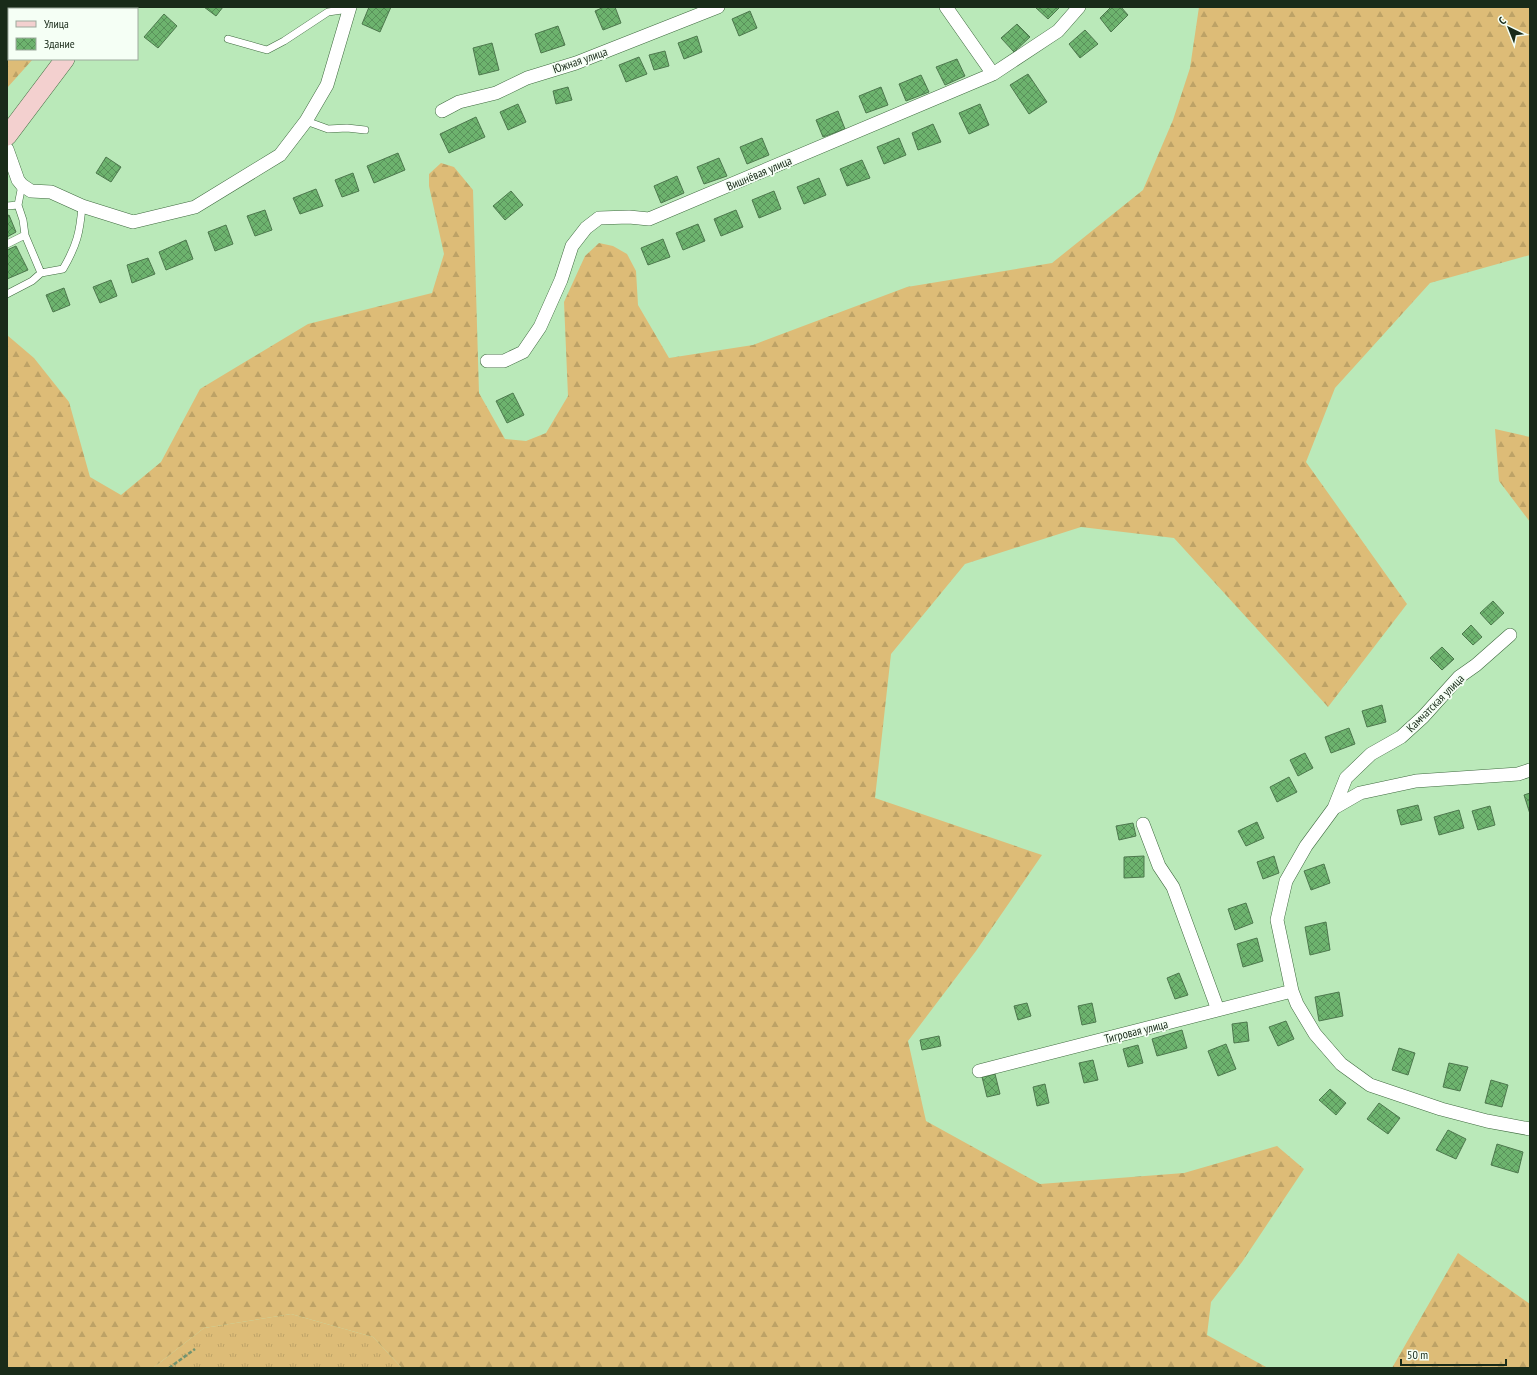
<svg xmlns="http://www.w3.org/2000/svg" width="1537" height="1375" viewBox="0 0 1537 1375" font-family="'PT Sans Narrow',sans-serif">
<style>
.grass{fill:url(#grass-tufts)}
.forest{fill:url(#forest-firs)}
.building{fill:url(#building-cross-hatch);stroke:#4d784d}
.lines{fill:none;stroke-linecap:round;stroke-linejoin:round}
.service-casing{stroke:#3f6a3f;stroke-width:8}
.minor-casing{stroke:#3f6a3f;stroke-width:14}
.secondary-casing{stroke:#3f6a3f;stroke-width:20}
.path{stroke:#719370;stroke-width:2.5;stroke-dasharray:4 2;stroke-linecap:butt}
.service{stroke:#fff;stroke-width:7}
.minor{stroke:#fff;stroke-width:13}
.secondary{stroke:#f3d0cf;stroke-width:19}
.labels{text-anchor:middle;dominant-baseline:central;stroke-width:3.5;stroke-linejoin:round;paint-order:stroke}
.street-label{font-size:12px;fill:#192b19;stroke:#f5fff5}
</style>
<defs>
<pattern id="grass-tufts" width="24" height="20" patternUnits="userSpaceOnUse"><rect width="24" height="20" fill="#ddbc77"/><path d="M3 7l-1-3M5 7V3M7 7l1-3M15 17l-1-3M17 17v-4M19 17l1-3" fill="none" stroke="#bda266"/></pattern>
<pattern id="forest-firs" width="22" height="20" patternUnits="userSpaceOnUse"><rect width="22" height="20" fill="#ddbc77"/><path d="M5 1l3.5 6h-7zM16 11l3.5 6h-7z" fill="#bda266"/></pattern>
<pattern id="building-cross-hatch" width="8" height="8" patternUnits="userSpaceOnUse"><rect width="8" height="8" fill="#6db36e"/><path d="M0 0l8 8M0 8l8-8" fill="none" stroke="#59925a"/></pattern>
</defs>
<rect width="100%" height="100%" fill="#bae9b9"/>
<!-- grass -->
<path class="grass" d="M291 1314 373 1337 402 1368H153L204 1328Z"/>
<!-- forest -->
<path class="forest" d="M7 7H77L75 9H9V59H33L7 88Z
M1199 7H1530V255L1430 283 1335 388 1306 462 1407 604 1328 707 1174 538 1081 527 965 564 891 654 875 798 1042 855 976 951 908 1041 926 1121 1040 1184 1184 1173 1277 1146 1304 1169 1242 1262 1211 1302 1207 1335 1268 1368H402L373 1337 291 1314 204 1328 153 1368H7V335L34 358 69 402 90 477 121 495 161 462 200 389 308 324 432 293 444 254 429 186V174L441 163 454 167 473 190 479 393 505 439 526 441 546 433 568 396 564 302 585 256 599 243 613 246 627 254 636 271 638 305 669 358 753 345 907 287 1052 263 1143 190 1173 120 1190 68Z
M1495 429 1530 437V522L1499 481Z
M1458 1253 1530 1304V1368H1392Z"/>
<!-- building -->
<path class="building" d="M204 7H223L216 16Z
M369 7H391L380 32 362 24Z
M604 7H615L621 23 603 30 595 11Z
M1035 7H1060L1048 19Z
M1111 7H1121L1128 15 1111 32 1100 18Z
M750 11 757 28 739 36 732 19Z
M164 14 177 26 158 48 144 37Z
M1017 24 1030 37 1014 52 1001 38Z
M558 26 565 45 541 53 535 34Z
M1085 30 1098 44 1080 58 1069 44Z
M697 36 702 52 684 59 678 43Z
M492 43 499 70 479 75 473 48Z
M665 51 669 66 654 70 649 55Z
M639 57 647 74 626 82 619 65Z
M957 59 965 76 945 85 936 67Z
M1028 74 1047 102 1029 114 1010 85Z
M921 75 929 92 906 101 899 84Z
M568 87 572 100 556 104 553 91Z
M881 87 888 105 866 113 859 96Z
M518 104 526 122 508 130 500 112Z
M980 104 989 125 969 134 959 113Z
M838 111 845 129 823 137 816 120Z
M476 117 485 137 449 153 440 134Z
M933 124 941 142 918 150 912 133Z
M762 138 769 155 747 164 740 147Z
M899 138 906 155 884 164 877 147Z
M398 153 405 170 374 183 367 166Z
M106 157 121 167 111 182 96 173Z
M719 158 727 176 704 184 697 167Z
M862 160 870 178 847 186 840 169Z
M353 173 359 191 342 197 335 180Z
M677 176 684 193 661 203 654 186Z
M819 178 826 195 804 204 797 187Z
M316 189 323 206 300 214 293 198Z
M511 191 523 205 505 220 493 206Z
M774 191 781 209 759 218 752 200Z
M265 210 272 230 255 236 247 216Z
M736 210 743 227 721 236 714 219Z
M9 215 16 232 7 237V216Z
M698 224 705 241 683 250 676 233Z
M226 225 233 244 215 251 208 232Z
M663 239 670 257 648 265 641 248Z
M186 240 193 259 166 270 159 252Z
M16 246 28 270 7 279V250Z
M148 258 155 274 132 283 127 265Z
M111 280 117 296 100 303 93 287Z
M64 288 70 305 53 312 46 295Z
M513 393 524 415 507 423 496 401Z
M1493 601 1504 613 1491 625 1480 613Z
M1471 625 1482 637 1473 645 1462 634Z
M1442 647 1454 659 1442 670 1430 658Z
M1382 705 1386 722 1367 727 1362 711Z
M1349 728 1355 744 1331 753 1325 737Z
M1305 753 1313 768 1298 776 1290 760Z
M1289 777 1297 792 1277 802 1270 787Z
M1530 793V814L1524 795Z
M1418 805 1422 820 1401 825 1397 810Z
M1490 806 1495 825 1478 830 1472 811Z
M1459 810 1464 828 1439 835 1434 817Z
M1257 822 1264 838 1246 846 1238 831Z
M1133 823 1136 836 1119 840 1116 826Z
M1144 856V877L1124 878V857Z
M1274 856 1279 873 1263 879 1257 862Z
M1324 864 1330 883 1311 890 1304 871Z
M1246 903 1253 923 1235 930 1228 909Z
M1326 922 1330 950 1310 955 1305 927Z
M1257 938 1263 961 1243 967 1237 944Z
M1179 973 1188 995 1175 999 1167 978Z
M1339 992 1343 1016 1319 1021 1315 997Z
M1027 1003 1031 1016 1018 1020 1014 1006Z
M1092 1003 1096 1022 1082 1025 1078 1006Z
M1286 1021 1294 1039 1278 1046 1269 1027Z
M1247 1022 1249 1041 1234 1043 1232 1024Z
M1182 1030 1187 1048 1157 1056 1152 1039Z
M939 1036 941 1046 922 1050 920 1040Z
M1226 1044 1236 1069 1218 1076 1208 1051Z
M1138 1045 1143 1063 1128 1067 1123 1049Z
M1399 1048 1415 1053 1408 1075 1392 1070Z
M1093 1060 1098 1080 1084 1083 1079 1063Z
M1449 1063 1468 1067 1460 1091 1443 1087Z
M995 1074 1000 1094 987 1097 982 1077Z
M1491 1080 1508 1085 1502 1107 1485 1103Z
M1045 1084 1049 1103 1037 1106 1033 1087Z
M1330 1089 1346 1103 1336 1115 1319 1100Z
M1379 1103 1400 1118 1388 1134 1367 1119Z
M1448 1130 1466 1139 1456 1159 1436 1150Z
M1497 1144 1523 1152 1518 1173 1491 1165Z"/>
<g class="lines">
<defs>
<path id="service" d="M228 39 267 50 284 41 328 12 349 9
M306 121 328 129 347 128 365 130
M7 206 18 205
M7 244 25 235
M41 273 63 269C77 245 80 232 82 206
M7 294 32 281 41 273 25 235 23 220 18 205 22 185"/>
<path id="minor" d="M946 7 993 74
M442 111 459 102 496 93 527 78 576 63 718 7
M7 149 18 180 22 185 31 191 51 192 82 206 133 222 195 207 280 155 306 121 327 85 350 7
M487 361H504L523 352 540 327 561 280 572 246 586 228 599 218 629 217 649 219 993 74 1058 31 1079 7
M1530 770 1518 774 1416 781 1360 793 1334 808 1306 846 1286 881 1277 920 1292 991 1297 1004 1315 1034 1341 1064 1370 1085 1441 1109 1487 1121 1530 1129
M1334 808 1346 778 1371 754 1401 737 1423 717 1459 677 1476 665 1510 635
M1143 824 1159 866 1173 887 1218 1010
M979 1071 1292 991"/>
<path id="secondary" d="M102 9 104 7
M7 136 65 59"/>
</defs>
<!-- service casing -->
<use href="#service" class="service-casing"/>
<!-- minor casing -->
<use href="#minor" class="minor-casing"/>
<!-- secondary casing -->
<use href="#secondary" class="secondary-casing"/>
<!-- path -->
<path class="path" d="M169 1368 195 1349"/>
<!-- service -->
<use href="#service" class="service"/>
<!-- minor -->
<use href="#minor" class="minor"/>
<!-- secondary -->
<use href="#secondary" class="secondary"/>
</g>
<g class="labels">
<!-- street labels -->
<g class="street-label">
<text transform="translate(580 60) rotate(-19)">Южная улица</text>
<text transform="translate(759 173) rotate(-23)">Вишнёвая улица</text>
<text transform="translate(1435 703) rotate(-45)">Камчатская улица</text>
<text transform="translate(1136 1031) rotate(-14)">Тигровая улица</text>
</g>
</g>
<!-- border -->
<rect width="1537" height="1375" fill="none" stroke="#192b19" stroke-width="16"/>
<!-- legend -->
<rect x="8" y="8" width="130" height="52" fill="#f5fff5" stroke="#9daa9d"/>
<rect x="16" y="21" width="20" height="6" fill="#f3d0cf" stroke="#9daa9d"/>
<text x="44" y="28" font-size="12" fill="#192b19">Улица</text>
<rect x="16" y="38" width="20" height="12" fill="url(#building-cross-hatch)" stroke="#9daa9d"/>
<text x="44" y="48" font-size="12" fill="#192b19">Здание</text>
<!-- north arrow -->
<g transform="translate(1509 28) rotate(317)" stroke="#f5fff5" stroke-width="3" paint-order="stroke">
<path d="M0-3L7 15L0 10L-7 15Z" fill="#192b19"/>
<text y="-6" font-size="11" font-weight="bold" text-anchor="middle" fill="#192b19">С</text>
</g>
<!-- scale -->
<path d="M1401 1359v6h105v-6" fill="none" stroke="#192b19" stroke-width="2"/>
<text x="1407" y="1359" font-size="12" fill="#192b19" stroke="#f5fff5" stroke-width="3" paint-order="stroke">50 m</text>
</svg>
